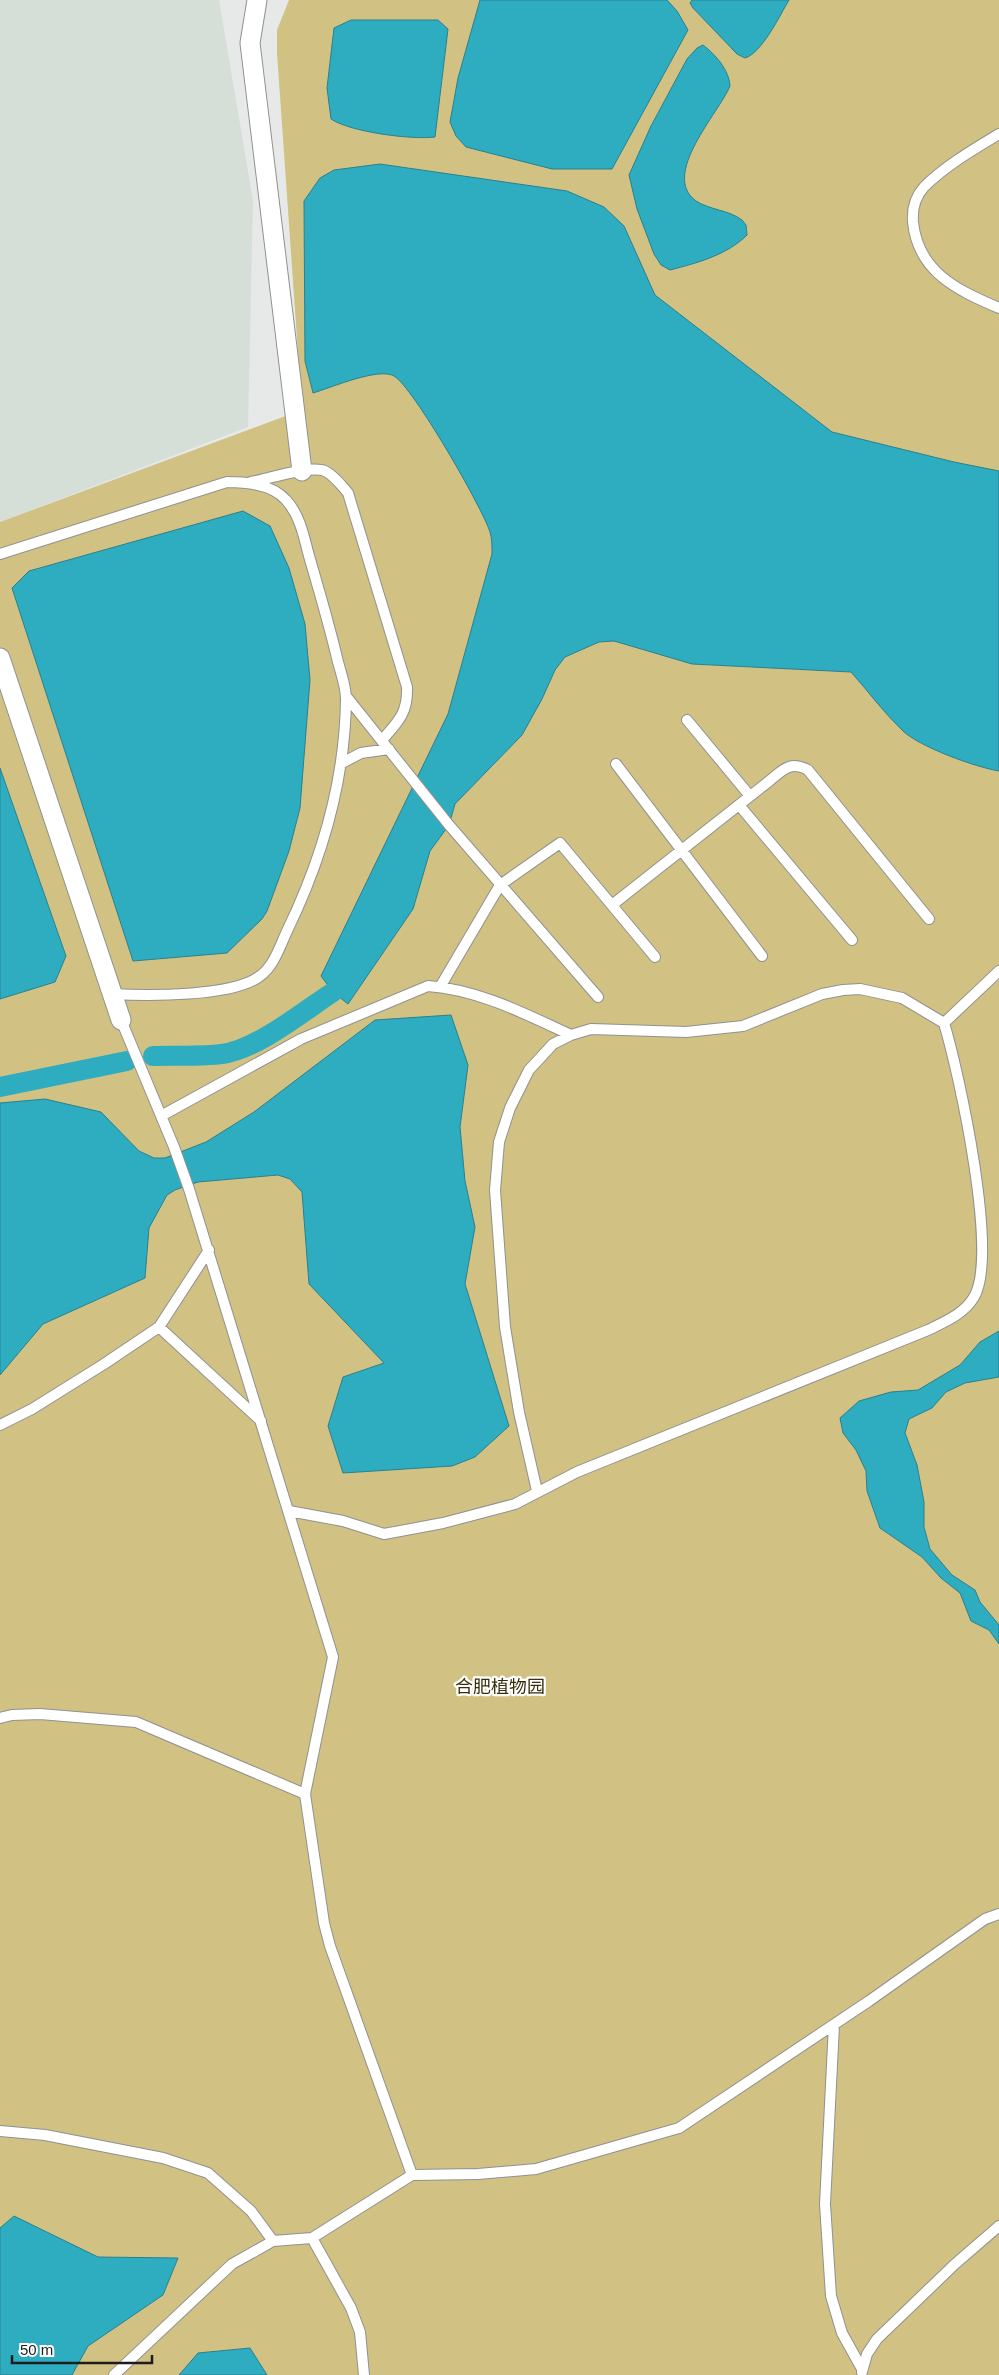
<svg xmlns="http://www.w3.org/2000/svg" width="999" height="2375" viewBox="0 0 999 2375" font-family="Helvetica,'Noto Sans SC',sans-serif">
<style>
.built{fill:#d5dfd8}
.green{fill:#d1c183}
.water{fill:#2eacc0;stroke:#29818f}
.lines{fill:none;stroke-linecap:round;stroke-linejoin:round}
.canal{stroke:#2eacc0;stroke-width:20}
.service-casing{stroke:#8f9290;stroke-width:12}
.minor-casing{stroke:#8f9290;stroke-width:21}
.service{stroke:#fff;stroke-width:10}
.minor{stroke:#fff;stroke-width:19}
.labels{text-anchor:middle;dominant-baseline:central;stroke-width:4.5;stroke-linejoin:round;paint-order:stroke}
.park-label{font-size:18px;fill:#382f09;stroke:#fff}
</style>
<rect width="100%" height="100%" fill="#e6e9e7"/>
<!-- built -->
<path class="built" d="M0 0H219L253 201 248 427 0 522Z"/>
<!-- green -->
<path class="green" d="M289 0H999V2375H0V522L302 410 277 53V30Z"/>
<!-- water -->
<path class="water" d="M480 0H667L677 11 688 30 612 169H552L466 147 456 136 450 122 458 78Z
M692 0H789C780 15 762 53 745 58L737 54 693 8 690 3Z
M351 20H438L448 29 435 137C412 140 350 132 331 119L327 88 334 28Z
M703 45C716 55 729 70 730 86 719 113 660 175 696 201 710 210 729 210 742 220L746 225 747 235C727 255 697 263 670 270L661 265 654 254 637 209 629 175 651 126 687 59 697 48Z
M380 164 567 191 604 207 624 226 655 295 832 432 954 462 999 471V771C975 767 920 747 903 731 884 713 868 691 851 672L692 664 614 641 599 642 565 657 555 670 542 699 522 735 455 804 449 825 430 851 413 909 348 1004 333 992 321 976 448 714 492 554C492 547 492 538 490 532 482 507 413 387 394 376 379 367 330 388 313 393L305 361 304 201 320 178 334 170Z
M243 511 270 526 289 568 305 624 310 680 300 808 289 851 267 911 262 919 227 953 133 961 12 588 29 571Z
M0 768 66 956 55 982 0 999Z
M451 1015 468 1065 460 1127 465 1181 475 1227 465 1284 509 1426 475 1457 452 1466 343 1473 328 1426 343 1377 384 1363 309 1284 302 1192 290 1179 278 1175 198 1182 175 1190 167 1195 149 1228 145 1278 43 1324 0 1375V1103L45 1099 101 1112 139 1151 154 1158H165L206 1142 254 1112 375 1020Z
M999 1331V1377L965 1383 946 1392 932 1408 909 1419 905 1433 917 1465 924 1502V1527L930 1549 952 1575 975 1590 980 1602 999 1625V1644L989 1630 971 1621 960 1593 941 1578 922 1557 880 1528 867 1491 866 1471 856 1450 843 1433 840 1418 859 1401 891 1392 918 1390 960 1365 980 1342Z
M14 2216 98 2257 178 2258 163 2295 88 2346 72 2375H0V2228Z
M250 2348 267 2375H179L198 2353Z"/>
<g class="lines">
<!-- canal -->
<path class="canal" d="M153 1056C175 1055 200 1057 222 1054 256 1050 304 1011 333 992
M0 1087 127 1061"/>
<defs>
<path id="service" d="M999 134C974 149 945 166 924 187 915 197 912 209 913 222 918 272 957 290 999 308
M251 482C268 479 310 465 325 471 335 476 341 485 348 493L407 687C408 713 398 722 382 740
M0 554 227 482C247 482 272 484 286 500 300 515 304 537 309 556 319 590 329 624 337 658 340 671 346 685 346 699 345 779 322 859 287 931 280 946 274 966 260 976 233 997 146 996 112 994
M346 696 449 825 598 997
M687 720 750 796
M342 763 361 753 389 749
M616 764 762 956
M739 805 852 940
M612 905 768 782C782 771 789 760 808 770L929 919
M440 987 500 885 560 843 655 957
M121 1020 174 1147 189 1189 333 1657 305 1794 324 1923 330 1946 412 2175 478 2174 536 2169 679 2128 869 2001 985 1919 999 1914
M161 1116 301 1039 428 986C480 990 525 1014 571 1035
M159 1327 261 1421
M0 1425 32 1409 104 1364 159 1327 209 1250
M537 1491 519 1412 505 1327 495 1190 499 1142 510 1108 529 1070 553 1044 571 1035 591 1029 686 1032 743 1026 822 994 843 990 860 989 902 998 944 1023
M289 1511 343 1521 384 1534 443 1523 515 1504 577 1472 928 1330C946 1321 964 1314 974 1297 999 1255 959 1073 944 1023L999 971
M0 1718 12 1715 40 1714 136 1722 305 1794
M834 2025 825 2204 831 2296 842 2333 862 2369
M0 2131 45 2135 163 2158 208 2173 251 2211 273 2241
M312 2238 351 2308 360 2332 364 2375
M862 2372 867 2354 877 2339 955 2264 999 2226
M114 2375 232 2264 273 2241 312 2238 412 2175"/>
<path id="minor" d="M257 0 250 43 302 471
M0 658 121 1020"/>
</defs>
<!-- service casing -->
<use href="#service" class="service-casing"/>
<!-- minor casing -->
<use href="#minor" class="minor-casing"/>
<!-- service -->
<use href="#service" class="service"/>
<!-- minor -->
<use href="#minor" class="minor"/>
</g>
<g class="labels">
<!-- park labels -->
<g class="park-label">
<text x="500" y="1687">合肥植物园</text>
</g>
</g>
<!-- scale -->
<path d="M12 2355v8h140v-8" fill="none" stroke="#1c1d1c" stroke-width="2.5"/>
<text x="20" y="2355" font-size="15" fill="#1c1d1c" stroke="#ffffff" stroke-width="4" paint-order="stroke">50 m</text>
</svg>
